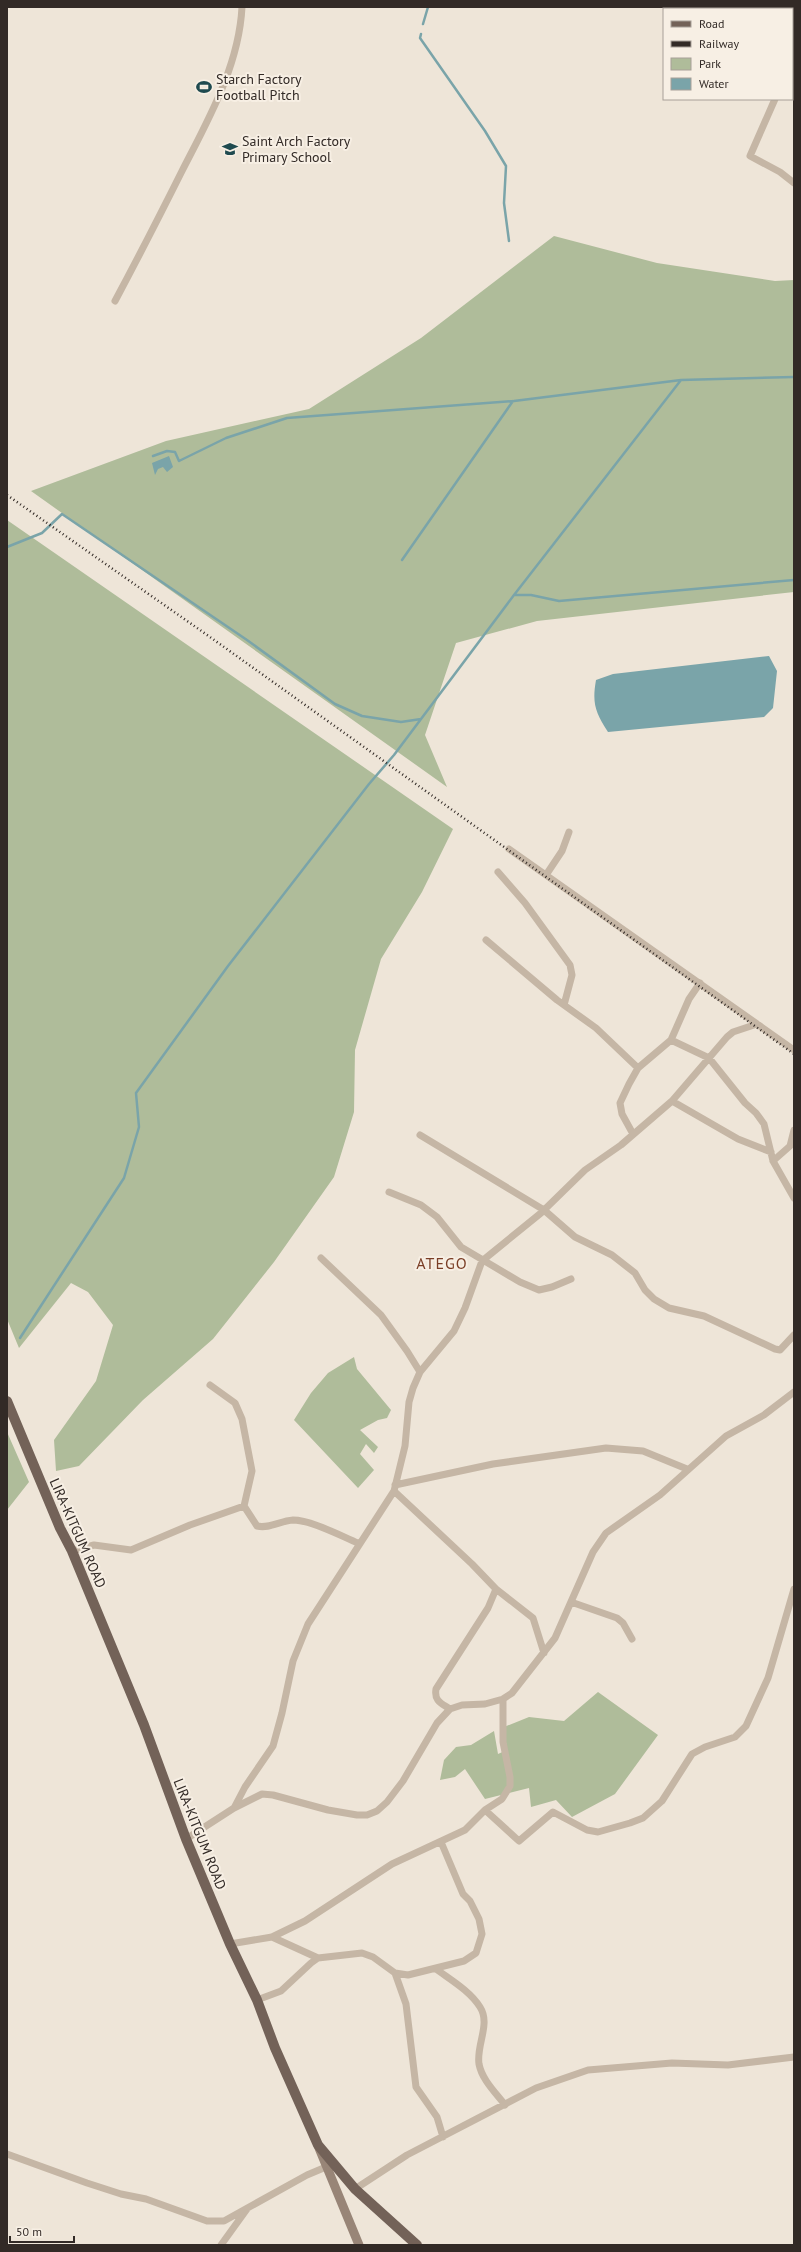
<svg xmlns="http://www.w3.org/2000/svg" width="801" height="2252" viewBox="0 0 801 2252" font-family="'PT Sans',sans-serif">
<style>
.green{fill:#afbc9a}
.water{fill:#7aa4a9}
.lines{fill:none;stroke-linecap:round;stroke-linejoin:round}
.stream{stroke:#7aa4a9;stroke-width:2.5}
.street{stroke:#c5b6a5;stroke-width:7}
.secondary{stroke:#988577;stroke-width:9}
.primary{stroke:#736258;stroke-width:10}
.rail{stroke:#322a26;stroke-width:2.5;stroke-dasharray:1 3;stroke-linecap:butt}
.labels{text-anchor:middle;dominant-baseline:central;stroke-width:4;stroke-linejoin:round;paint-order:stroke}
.poi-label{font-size:14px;fill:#322a26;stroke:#f7efe4;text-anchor:start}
.street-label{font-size:14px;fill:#322a26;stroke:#f7efe4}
.quarter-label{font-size:16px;letter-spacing:1px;fill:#7a3e26;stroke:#f7efe4}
</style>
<rect width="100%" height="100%" fill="#eee5d8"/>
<!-- green -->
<path class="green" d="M554 236 657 263 775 281 794 280V592L537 621 456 643 425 735 447 787 31 491 166 441 309 409 421 338Z
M7 520 453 829 422 892 381 959 355 1050 354 1112 334 1177 274 1262 213 1339 143 1400 79 1466 56 1471 54 1440 96 1381 113 1325 88 1292 71 1283 19 1348 7 1319Z
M354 1357 357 1369 391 1410 387 1418 378 1420 360 1430 378 1447 374 1453 366 1444 360 1454 374 1470 358 1488 294 1420 311 1393 328 1373Z
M7 1432 29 1482 7 1510Z
M598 1692 658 1735 615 1794 572 1817 556 1800 531 1807 529 1788 485 1799 465 1769 455 1777 440 1780 444 1760 456 1747 471 1745 494 1731 498 1754 507 1750 504 1727 529 1717 564 1721Z"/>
<!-- water -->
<path class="water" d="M169 456 173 467 167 472 163 467 158 469 155 475 152 463Z
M769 656 777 671 773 708 764 717 608 732C595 712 592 703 596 680L613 674Z"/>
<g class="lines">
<!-- stream -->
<path class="stream" d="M423 24 428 7
M421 34 420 38 485 131 506 166 504 203 509 241
M153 456 167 451 175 452 179 461 226 438 287 418 514 401 681 380 794 377
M7 547 42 533 62 514 247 640 335 704 362 716 401 722 421 719
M402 560 513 401
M514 595 681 380
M20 1338 124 1178 139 1127 136 1093 228 966 369 784 394 755 514 595H531L559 601 794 580"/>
<!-- street -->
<path class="street" d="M774 9 777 7
M792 63 794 59
M775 99 750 156 780 172 794 183
M115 301C138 258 160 215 182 171 208 120 239 66 242 7
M509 849 794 1050
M498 872 525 903 570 965 572 975 564 1005
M546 875 562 851 569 832
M486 940 557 1000 596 1028 638 1068
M671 1040 709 1058 745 1103 756 1113 764 1124 773 1161 794 1198
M672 1101 727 1037 733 1032 757 1024
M633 1134 622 1114 620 1103 629 1084 638 1068 671 1040 689 999 700 983
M420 1135 544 1210 575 1237 612 1255 635 1273 645 1290 654 1299 669 1308 704 1316 775 1349 780 1350 794 1335
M773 1161 790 1146 794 1130
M389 1192 421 1205 437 1217 461 1247 520 1282 539 1290 552 1287 571 1279
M321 1258 381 1315 407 1351 420 1372
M210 1385 235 1403 242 1419 252 1471 244 1506 257 1526C269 1529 280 1521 293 1520 311 1520 341 1536 358 1543
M395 1485 493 1464 606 1448 643 1451 687 1469
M394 1491 472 1564 496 1589 488 1608 436 1689C434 1701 441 1703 450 1709
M72 1551 94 1545 131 1550 190 1525 244 1506
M496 1589 533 1618 544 1653
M571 1602 617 1618 623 1623 632 1639
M234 1808 245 1787 273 1746 282 1713 293 1661 308 1624 394 1491 405 1446 409 1402 413 1388 420 1372 454 1331 465 1308 482 1261 541 1213 585 1170 621 1145 672 1101 738 1139 771 1152
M485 1810 519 1841 553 1812 587 1830 598 1832 630 1823 643 1818 662 1801 692 1754 705 1747 735 1737 746 1726 768 1678 794 1589
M186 1839 234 1808 262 1794 273 1795 328 1810 357 1815H367L377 1811 387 1802 403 1781 437 1723 450 1709 462 1705 485 1704 503 1699 512 1693 555 1638 593 1552 606 1533 660 1495 726 1436 764 1415 794 1392
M272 1937 318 1958 362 1953 373 1957 395 1973 408 1975 464 1961 476 1953 482 1934 479 1919 470 1901 463 1894 441 1842
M230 1944 272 1937 305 1921 392 1864 465 1830 485 1810 502 1799 510 1786V1777L503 1742V1699
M436 1969C451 1980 470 1991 480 2007 491 2024 476 2045 479 2064 482 2080 496 2093 505 2105
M395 1973 406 2004 416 2087 437 2117 443 2137
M257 2000 281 1991 311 1963 318 1958
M7 2154 87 2183 121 2194 146 2199 207 2221H224L307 2175 326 2167
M355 2189 407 2155 536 2088 588 2070 672 2063 728 2065 794 2057
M221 2245 247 2209"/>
<!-- secondary -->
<path class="secondary" d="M319 2148 359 2245"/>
<!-- primary -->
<path class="primary" d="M7 1401 60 1528 72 1551 144 1725 186 1839 230 1944 257 2000 275 2048 318 2145 355 2189 417 2245"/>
<!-- rail -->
<path class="rail" d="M7 495 210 637 794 1054"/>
</g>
<!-- icons -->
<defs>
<symbol id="stadium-bare" viewBox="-9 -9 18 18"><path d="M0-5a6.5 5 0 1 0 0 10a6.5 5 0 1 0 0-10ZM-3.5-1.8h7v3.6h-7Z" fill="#1f4a4f" stroke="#f7efe4" stroke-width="2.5" paint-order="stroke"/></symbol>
<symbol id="school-bare" viewBox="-9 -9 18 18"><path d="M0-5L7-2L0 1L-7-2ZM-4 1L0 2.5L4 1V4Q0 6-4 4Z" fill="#1f4a4f" stroke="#f7efe4" stroke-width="2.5" paint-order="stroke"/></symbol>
</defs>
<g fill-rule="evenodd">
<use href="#stadium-bare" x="193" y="76" width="22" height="22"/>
<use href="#school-bare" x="219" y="138" width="22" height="22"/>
</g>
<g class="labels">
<!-- poi labels -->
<g class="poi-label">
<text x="216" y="79">Starch Factory<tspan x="216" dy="16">Football Pitch</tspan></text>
<text x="242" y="141">Saint Arch Factory<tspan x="242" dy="16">Primary School</tspan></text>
</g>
<!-- street labels -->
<g class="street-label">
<text transform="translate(78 1533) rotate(66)">LIRA-KITGUM ROAD</text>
<text transform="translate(200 1834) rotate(68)">LIRA-KITGUM ROAD</text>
</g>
<!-- quarter labels -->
<g class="quarter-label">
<text x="442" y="1263">ATEGO</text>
</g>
</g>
<!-- border -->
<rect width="801" height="2252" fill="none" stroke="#322a26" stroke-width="16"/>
<!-- legend -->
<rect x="663" y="8" width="130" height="92" fill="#f7efe4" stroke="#a8a098"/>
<rect x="671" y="21" width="20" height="6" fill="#736258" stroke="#a8a098"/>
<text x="699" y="28" font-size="12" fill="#322a26">Road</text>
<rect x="671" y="41" width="20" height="6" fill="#322a26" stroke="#a8a098"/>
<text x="699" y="48" font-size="12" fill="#322a26">Railway</text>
<rect x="671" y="58" width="20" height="12" fill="#afbc9a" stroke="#a8a098"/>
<text x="699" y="68" font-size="12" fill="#322a26">Park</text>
<rect x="671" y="78" width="20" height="12" fill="#7aa4a9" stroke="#a8a098"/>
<text x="699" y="88" font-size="12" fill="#322a26">Water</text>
<!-- scale -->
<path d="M10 2236v6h64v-6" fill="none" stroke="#322a26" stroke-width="2"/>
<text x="16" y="2236" font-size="12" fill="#322a26" stroke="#f7efe4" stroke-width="3" paint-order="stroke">50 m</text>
</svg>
